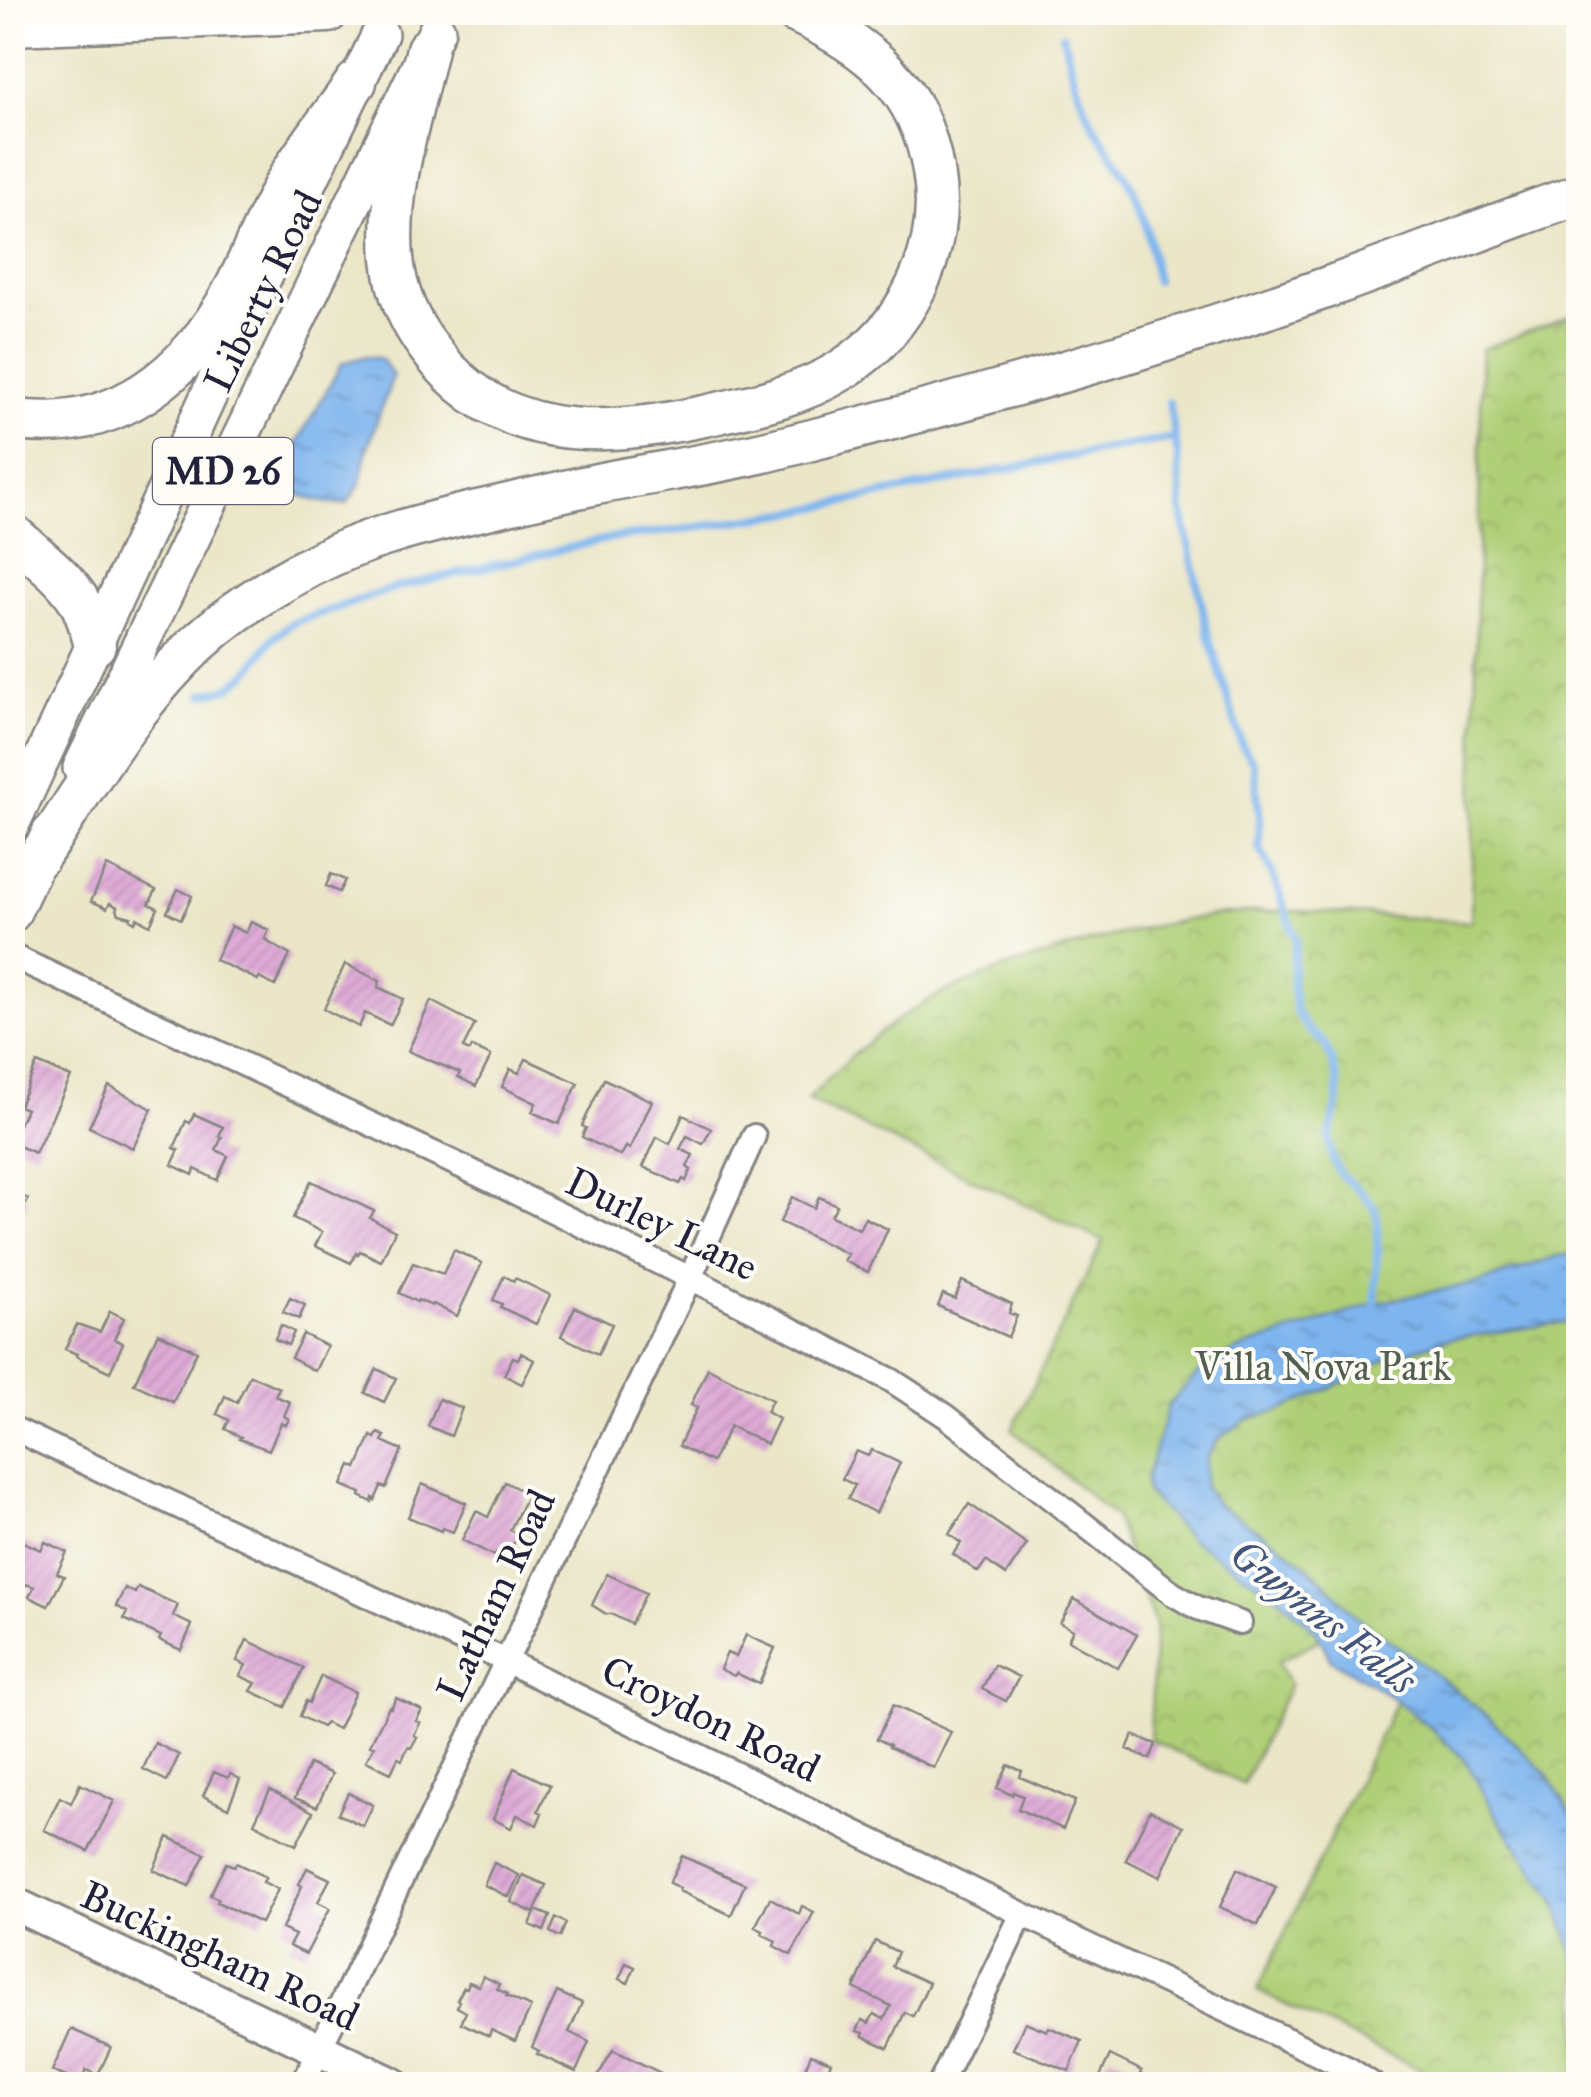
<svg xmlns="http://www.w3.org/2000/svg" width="1591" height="2097" viewBox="0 0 1591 2097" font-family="'IM FELL Great Primer',serif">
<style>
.park{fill:url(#park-crowns);stroke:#687859;stroke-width:2.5}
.water{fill:url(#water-ripples);stroke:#506c94;stroke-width:2.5}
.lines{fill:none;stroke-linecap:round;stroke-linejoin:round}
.stream{stroke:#7fb5ee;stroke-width:8}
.building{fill:url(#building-hatch)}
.street-casing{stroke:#868482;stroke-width:28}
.secondary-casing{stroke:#868482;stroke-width:38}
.primary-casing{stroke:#868482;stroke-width:40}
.highway-casing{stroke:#868482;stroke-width:45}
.street{stroke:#fff;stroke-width:22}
.secondary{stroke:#fff;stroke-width:32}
.primary{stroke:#fff;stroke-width:35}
.highway{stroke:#fff;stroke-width:40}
.labels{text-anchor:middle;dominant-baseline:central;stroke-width:8;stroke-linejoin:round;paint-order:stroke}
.shield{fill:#fdfcf7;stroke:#646373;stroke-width:2.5}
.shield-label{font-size:38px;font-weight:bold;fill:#22223b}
.street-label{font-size:40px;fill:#22223b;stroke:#fdfcf7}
.park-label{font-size:40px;fill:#535f50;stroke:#fdfcf7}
.water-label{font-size:42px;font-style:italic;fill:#43557a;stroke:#fdfcf7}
</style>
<defs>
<pattern id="park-crowns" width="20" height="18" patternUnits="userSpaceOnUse" patternTransform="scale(2.5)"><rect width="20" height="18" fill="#afcf77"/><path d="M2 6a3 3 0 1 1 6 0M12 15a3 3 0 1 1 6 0" fill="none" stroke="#96b168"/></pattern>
<pattern id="water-ripples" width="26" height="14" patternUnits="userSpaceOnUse" patternTransform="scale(2.5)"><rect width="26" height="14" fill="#7fb5ee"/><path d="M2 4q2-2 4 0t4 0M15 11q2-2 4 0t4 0" fill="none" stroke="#6893c2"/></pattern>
<pattern id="building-hatch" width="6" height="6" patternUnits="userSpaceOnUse" patternTransform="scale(2.5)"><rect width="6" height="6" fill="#deabd7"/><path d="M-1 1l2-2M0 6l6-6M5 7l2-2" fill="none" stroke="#be93b9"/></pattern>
</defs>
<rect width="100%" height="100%" fill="#fdfcf7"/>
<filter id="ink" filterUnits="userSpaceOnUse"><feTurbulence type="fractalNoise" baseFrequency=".01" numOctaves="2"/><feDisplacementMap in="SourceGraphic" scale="20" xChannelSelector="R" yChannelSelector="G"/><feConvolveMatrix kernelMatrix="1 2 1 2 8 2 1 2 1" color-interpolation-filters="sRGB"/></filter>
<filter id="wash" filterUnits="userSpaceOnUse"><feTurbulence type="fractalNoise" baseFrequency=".0048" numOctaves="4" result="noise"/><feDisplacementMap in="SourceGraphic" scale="40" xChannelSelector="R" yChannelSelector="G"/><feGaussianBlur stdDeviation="2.25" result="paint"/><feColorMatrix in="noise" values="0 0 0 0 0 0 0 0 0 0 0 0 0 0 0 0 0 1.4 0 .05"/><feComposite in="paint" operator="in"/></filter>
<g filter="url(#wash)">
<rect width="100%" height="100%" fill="#ebe6c8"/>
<!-- park -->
<path class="park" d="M1578 313V2084H1451L1257 1991 1416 1660 1323 1638 1278 1662 1290 1684 1243 1784 1150 1739 1155 1624 1115 1517 1012 1430 1103 1241 808 1100C843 1062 880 1028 924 1003 959 983 998 970 1037 958 1111 934 1203 911 1282 911 1345 912 1408 918 1471 922L1482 349Z"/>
<!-- water -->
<path class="water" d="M367 356 382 359 393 376 367 449 361 482 347 504C323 504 301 499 283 484V468L342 363Z
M1578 1253V1320L1449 1339 1392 1356 1341 1383 1282 1410 1248 1419 1217 1440 1206 1459 1204 1487 1217 1504 1282 1546 1322 1579 1357 1617 1429 1669 1487 1716 1546 1773 1578 1825V1966L1556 1902 1499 1820 1465 1760 1430 1727 1397 1701 1367 1681 1331 1660 1316 1631 1279 1597 1190 1539 1146 1492V1479L1169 1405 1199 1372 1237 1350 1376 1303 1481 1282 1559 1256Z"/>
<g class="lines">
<!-- stream -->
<path class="stream" d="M1063 36C1071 66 1078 96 1093 124 1103 143 1117 158 1127 177 1144 208 1151 245 1156 281
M1169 402 1178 457 1182 513 1207 629 1242 745 1254 764 1260 818 1259 848 1272 873 1296 939 1292 980 1296 1012 1308 1029 1324 1043 1332 1061 1338 1083V1102L1329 1139 1333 1160 1341 1175 1359 1190 1375 1208 1378 1224 1375 1310
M12 634 16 637
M203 694 227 689 248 673 272 639 292 623 395 588 612 538 680 530 799 511 1101 450 1175 438"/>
</g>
<g id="blocks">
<!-- building -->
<path class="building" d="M107 866 156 890 149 904 158 908 150 925 137 918 135 922 130 919 131 917 119 914 117 909 118 907 110 903 107 908 91 901Z
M331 874 345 880 339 892 326 886Z
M178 889 192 896 181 919 167 912Z
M251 922 269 930 265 939 268 940V942L290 955 275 986 259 978 258 980 215 960 231 926 246 933Z
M345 964 380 981 378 987 403 999 390 1025 365 1013 359 1027 324 1009Z
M431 1001 475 1024 463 1048 470 1051 472 1047 491 1056 476 1086 458 1077 460 1073 408 1051Z
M526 1059 578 1083 559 1124 532 1112 536 1103 502 1087 510 1069 519 1073Z
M37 1063 71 1077 35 1153 12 1143V1140L26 1109 19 1106Z
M604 1079 652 1101 630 1149 626 1147 621 1156 582 1137 586 1128 582 1126Z
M109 1086 152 1109 133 1148 89 1127Z
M194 1114 223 1127 219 1136 222 1137 216 1150 228 1156 217 1180 195 1169 193 1175 172 1165 179 1150 174 1148 186 1121 190 1123Z
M683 1115 711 1129 703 1144 687 1136 680 1149 693 1155 687 1167 691 1170 686 1181 683 1179 680 1184 643 1167 657 1137 670 1144Z
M311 1181 374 1211 370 1218 395 1231 381 1261 360 1251 358 1255 356 1253 351 1263 315 1246 322 1232 293 1218Z
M12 1191 28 1199 15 1225 12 1224Z
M792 1197 814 1208 819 1197 837 1205 831 1216 859 1229 865 1218 888 1229 868 1272 844 1261 848 1254 780 1222Z
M454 1250 482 1263 457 1316 433 1304 432 1306 418 1300 417 1302 399 1293 413 1263 443 1274Z
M504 1276 514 1281 515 1278 550 1295 536 1324 500 1307 502 1304 493 1300Z
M962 1281 1012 1304 1009 1313 1017 1316 1008 1337 938 1306 943 1294 955 1299Z
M290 1298 305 1305 299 1319 283 1312Z
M575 1307 612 1324 598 1354 561 1336Z
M110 1311 124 1318 114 1339 123 1343 110 1372 76 1356 77 1354 65 1349 77 1324 100 1332Z
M281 1325 294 1332 288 1345 275 1339Z
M158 1333 197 1351 173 1402 134 1384Z
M303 1334 327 1346 315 1371 291 1358Z
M521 1353 534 1360 522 1384 504 1375 513 1357 518 1359Z
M708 1368 772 1400 766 1412 779 1419 767 1444 730 1426 712 1462 679 1446 697 1408 691 1405Z
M377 1369 396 1378 384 1402 365 1393Z
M250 1375 279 1388 275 1396 290 1402 284 1416 289 1419 286 1425 281 1423 269 1450 239 1439 241 1437 225 1429 229 1420 217 1414 225 1396 237 1402Z
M439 1399 462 1408 451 1436 428 1426Z
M378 1433 385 1436 382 1441 402 1450 386 1488 381 1486 375 1500 373 1498 372 1502 360 1496 361 1493 342 1485 351 1465 357 1468 371 1436 375 1438Z
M872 1450 900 1463 876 1513 848 1499 855 1485 842 1479 856 1451 868 1456Z
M505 1482 528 1494 510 1530 518 1535 507 1558 496 1553 495 1556 462 1540 476 1511 488 1517Z
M422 1484 466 1503 453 1532 442 1528 441 1531 408 1517Z
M969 1504 1027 1544 1006 1575 986 1561 978 1572 953 1554 961 1543 949 1534Z
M12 1537 41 1550 45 1542 67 1552 57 1573 64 1576 48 1606 29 1597 34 1587 26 1584 12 1614Z
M607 1574 646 1593 631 1624 611 1614H606L592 1605Z
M138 1587 178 1605 173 1616 192 1625 181 1650 159 1640 161 1636 124 1619 127 1612 116 1606 125 1588 135 1593Z
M1074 1599 1137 1635 1118 1668 1068 1640 1073 1630 1060 1623Z
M746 1635 775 1648 759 1684 736 1673 734 1676 720 1669 727 1653 736 1657Z
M247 1640 304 1668 285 1707 251 1691 256 1683 240 1676 246 1665 237 1661Z
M994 1665 1019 1677 1006 1701 982 1689Z
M321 1676 355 1692 338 1729 326 1723 322 1727 300 1716 306 1701 309 1703Z
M396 1698 422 1710 416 1721 420 1723 414 1735 417 1737 411 1748 408 1747 402 1760 398 1758 391 1773 366 1761 374 1746 370 1745 389 1707 391 1708Z
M893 1705 951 1732 934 1768 889 1747 890 1745 877 1739Z
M1133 1735 1156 1744 1150 1759 1127 1749Z
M155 1743 179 1755 167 1781 143 1769Z
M309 1764 332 1774 317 1807 295 1798Z
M1008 1765 1022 1771 1020 1777 1075 1801 1063 1829 1018 1809 1023 1796 1013 1792 1012 1795 997 1788Z
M514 1768 550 1785 538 1811 542 1813 537 1825 517 1815 511 1828 493 1819Z
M214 1772 228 1778 230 1774 240 1779 228 1808 203 1796Z
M80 1784 114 1801 88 1851 44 1830 60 1797 71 1803Z
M270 1790 313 1812 296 1845 254 1823Z
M348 1793 373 1805 363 1826 338 1814Z
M1150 1810 1183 1826 1160 1877 1126 1860Z
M168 1837 205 1854 189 1886 153 1870Z
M682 1856 745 1884 731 1915 679 1891 680 1888 669 1883Z
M226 1863 234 1866 236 1863 266 1877 263 1882 278 1889 261 1923 217 1902 219 1899 210 1895Z
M494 1863 519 1875 509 1897 484 1885Z
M307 1868 330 1879 318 1902 330 1908 306 1954 289 1946 295 1935 282 1929 302 1886 299 1884Z
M1237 1869 1276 1887 1258 1925 1220 1907Z
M523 1875 546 1885 534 1913 511 1902Z
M770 1898 799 1914 802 1906 814 1912 791 1955 774 1946 776 1941 762 1934 763 1931 755 1927Z
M536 1910 550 1916 544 1931 530 1925Z
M556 1918 566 1923 560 1937 550 1932Z
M875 1941 898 1952 892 1966 929 1983 913 2016 905 2012 888 2048 863 2036 864 2033 857 2031 862 2020 869 2023 874 2014 884 2019 891 2006 854 1988Z
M626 1963 635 1967 628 1983 619 1979Z
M483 1976 499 1984 497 1989 507 1994 506 1996 531 2007 515 2041 491 2030 489 2036 461 2023 466 2012 457 2007 459 2001 457 2000 464 1987 467 1988 469 1982 479 1986Z
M557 1992 582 2003 569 2032 589 2042 576 2072 537 2054 539 2051 532 2047Z
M1025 2022 1047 2031 1049 2027 1082 2041 1069 2071 1013 2049Z
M71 2029 111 2047 98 2075 86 2070 80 2083 52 2071Z
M613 2050 661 2073 656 2084H608L610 2082 598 2076Z
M811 2054 831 2062 822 2084H816L801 2078Z
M1110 2055 1142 2071 1141 2074 1151 2079 1148 2084 1097 2083Z"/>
</g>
</g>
<g filter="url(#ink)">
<use href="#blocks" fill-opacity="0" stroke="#868482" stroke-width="2.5"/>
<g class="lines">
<defs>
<path id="street" d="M12 956 465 1168 690 1278 891 1380 946 1416 1173 1594 1198 1608 1240 1623
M12 1428 506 1661 1022 1914 1349 2069 1372 2084
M303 2084 690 1278 754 1136
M940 2084 1022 1914"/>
<path id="secondary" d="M12 1903 392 2084"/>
<path id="primary" d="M81 768 437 30
M12 823 256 293 380 34
M12 914 50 833"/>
<path id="highway" d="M12 25 328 12
M427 49C412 115 387 190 393 258 396 291 409 322 429 348 499 443 599 438 704 416 749 406 800 396 840 371 908 329 947 249 933 170 919 86 869 46 795 12
M12 419C115 436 189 374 235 288 254 252 268 212 289 177 309 144 334 114 356 82
M12 534C34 554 62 574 78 599 87 613 90 629 95 645
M38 858C83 791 124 719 180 661 217 621 266 589 313 565 364 538 423 524 478 511 518 502 557 492 597 484 656 472 717 464 776 449 964 402 1151 350 1334 285 1416 256 1496 223 1578 195"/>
</defs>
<!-- street casing -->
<use href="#street" class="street-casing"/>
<!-- secondary casing -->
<use href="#secondary" class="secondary-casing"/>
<!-- primary casing -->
<use href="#primary" class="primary-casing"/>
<!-- highway casing -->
<use href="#highway" class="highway-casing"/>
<!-- street -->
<use href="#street" class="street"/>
<!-- secondary -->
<use href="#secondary" class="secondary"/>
<!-- primary -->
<use href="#primary" class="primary"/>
<!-- highway -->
<use href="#highway" class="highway"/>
</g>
</g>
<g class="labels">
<!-- shield labels -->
<rect class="shield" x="153" y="438" width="140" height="66" rx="8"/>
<g class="shield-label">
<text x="223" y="471">MD 26</text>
</g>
<!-- street labels -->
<g class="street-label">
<text transform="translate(263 291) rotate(-64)">Liberty Road</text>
<text transform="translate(662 1224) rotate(26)">Durley Lane</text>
<text transform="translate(496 1595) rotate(-65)">Latham Road</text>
<text transform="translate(711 1719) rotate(26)">Croydon Road</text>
<text transform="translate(220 1956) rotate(25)">Buckingham Road</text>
</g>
<!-- park labels -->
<g class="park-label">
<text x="1323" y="1366">Villa Nova Park</text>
</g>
<!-- water labels -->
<g class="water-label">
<text transform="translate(1323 1617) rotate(38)">Gwynns Falls</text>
</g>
</g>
<!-- margin -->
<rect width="1591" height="2097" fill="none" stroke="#fdfcf7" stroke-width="50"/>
</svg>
